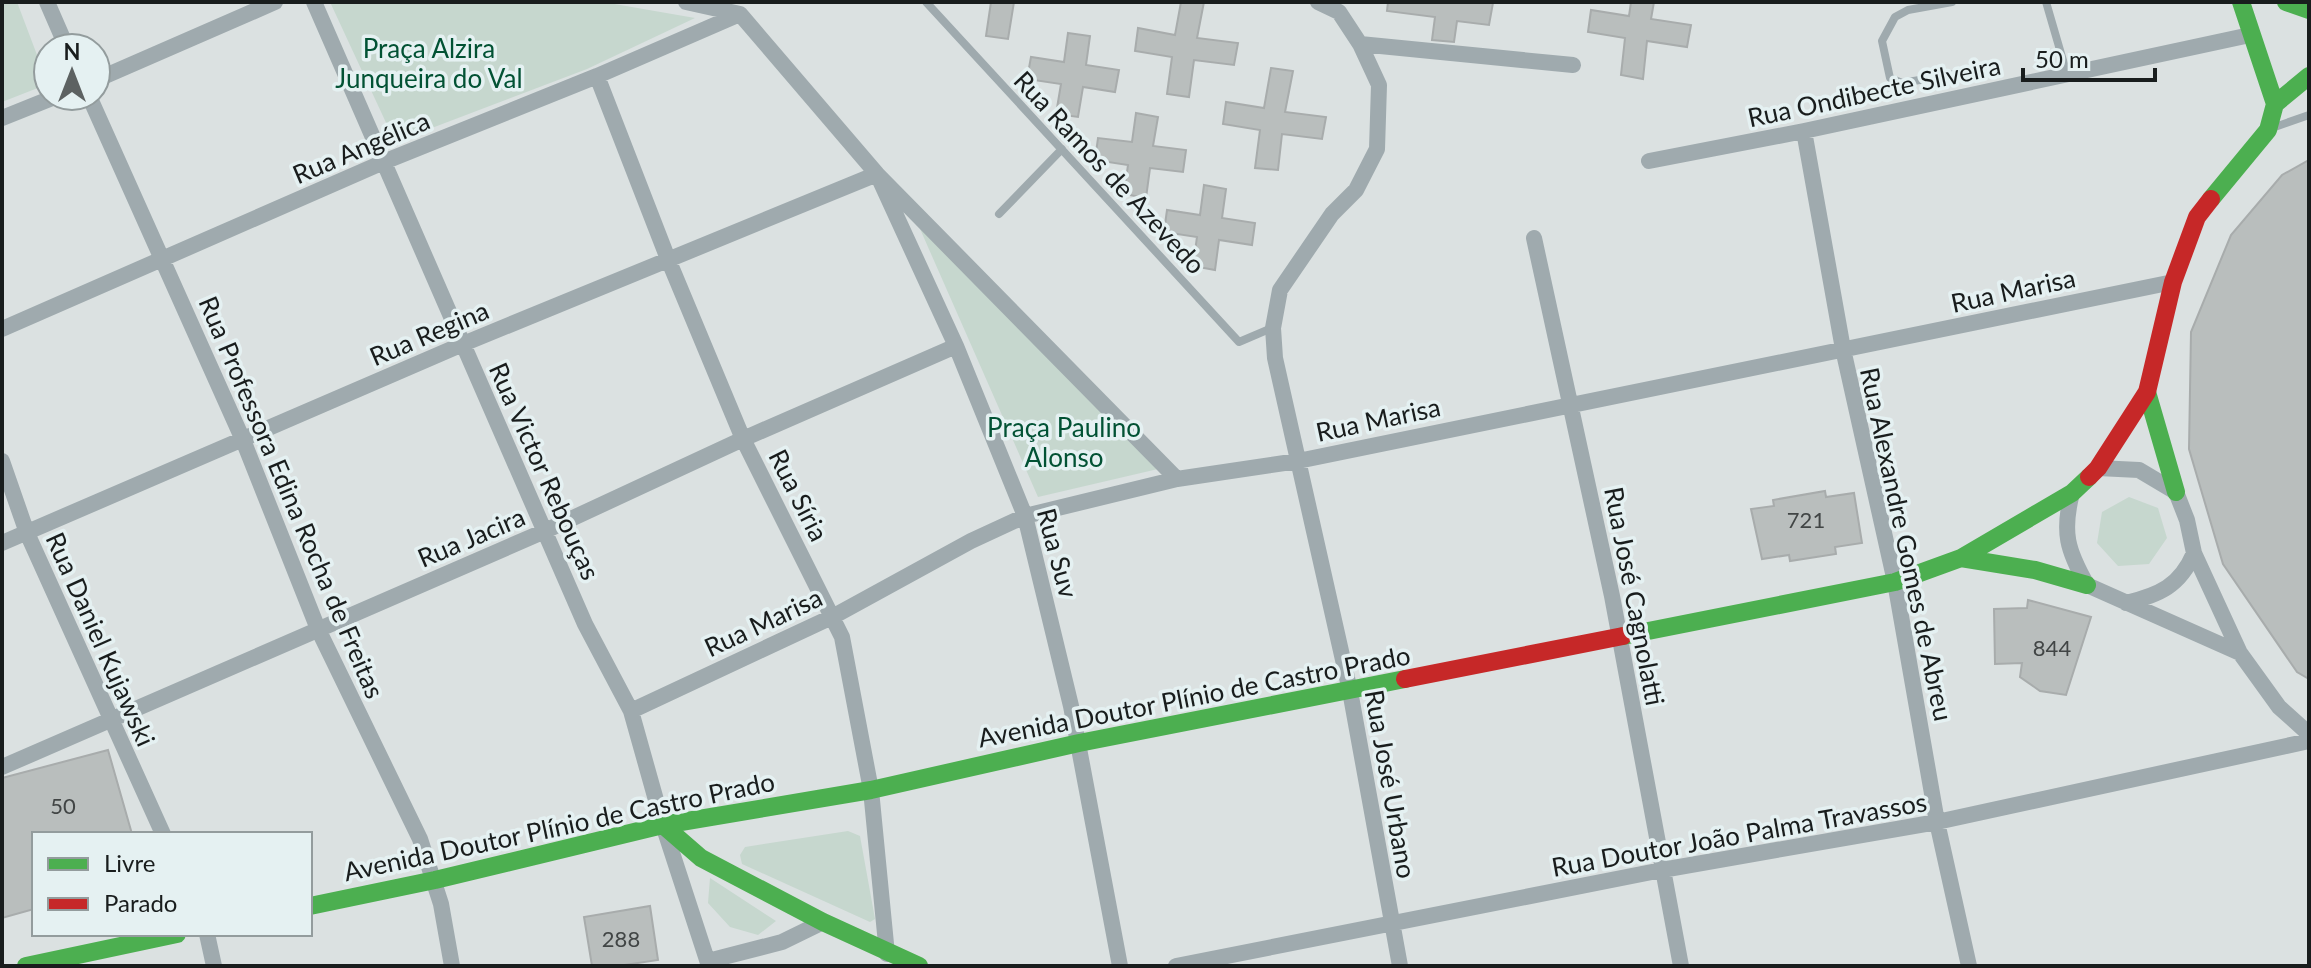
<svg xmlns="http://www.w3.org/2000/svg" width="2311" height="968" viewBox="0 0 2311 968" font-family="Lato,sans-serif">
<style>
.green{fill:#c6d7ce}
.building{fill:#b9bebd;stroke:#a8acac;stroke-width:2}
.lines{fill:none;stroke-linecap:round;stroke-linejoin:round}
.lane{stroke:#9faaae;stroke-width:8}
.street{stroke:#9faaae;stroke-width:16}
.fast{stroke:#4caf50;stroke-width:18}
.jam{stroke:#c62828;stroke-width:18}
.labels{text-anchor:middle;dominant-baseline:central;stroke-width:7;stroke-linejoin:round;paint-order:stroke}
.number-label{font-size:22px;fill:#414545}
.park-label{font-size:26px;fill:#025234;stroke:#e5f1f2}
.street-label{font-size:26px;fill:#191d1d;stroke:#e5f1f2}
</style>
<rect width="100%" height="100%" fill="#dbe1e1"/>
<!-- green -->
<path class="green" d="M2 2H17L48 84 2 102Z
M330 2H603L695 18 587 69 395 142Z
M917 222 1158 469 1038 497Z
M2129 497 2158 508 2167 538 2149 564 2118 566 2097 543 2102 512Z
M848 831 860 836 875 919 870 922 742 864 740 855 745 847Z
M710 878 776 921 758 935 730 927 708 903Z"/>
<!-- building -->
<path class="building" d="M991 2H1014L1008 39 986 36Z
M1181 2H1204L1197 38 1238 43 1234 65 1194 60 1189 97 1167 94 1172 57 1135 51 1138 28 1175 35Z
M1388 2H1484L1493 3 1489 25 1457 21 1454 42 1432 40 1435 17 1387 11Z
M1631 2H1654L1651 19 1691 25 1687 47 1647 41 1643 79 1621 75 1625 38 1588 32 1591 10 1629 16Z
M1068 33 1090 36 1086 65 1119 70 1115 92 1083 87 1078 117 1056 114 1061 84 1027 79 1031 57 1064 62Z
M1271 68 1293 71 1285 112 1326 117 1322 139 1282 134 1278 170 1255 168 1260 130 1223 124 1226 102 1264 108Z
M1136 113 1158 117 1153 146 1186 150 1183 172 1150 168 1146 198 1124 194 1128 165 1095 160 1098 138 1132 142Z
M2309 160V679L2297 672 2223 564 2189 449 2191 332 2231 235 2282 175Z
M1204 185 1226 189 1222 218 1255 223 1252 245 1219 240 1215 270 1193 266 1197 237 1164 232 1167 210 1200 215Z
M1825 491 1826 497 1854 493 1862 543 1835 547 1836 554 1790 561 1789 555 1762 559 1751 509 1774 506 1773 500Z
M2028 600 2091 617 2066 695 2040 691 2020 677 2022 663 1995 664 1994 609 2027 608Z
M108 750 132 834H34V909L2 918V778Z
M650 906 658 960 618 966H592L584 917Z"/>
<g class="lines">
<!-- lane -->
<path class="lane" d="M926 2 1239 342 1272 328
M1952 2 1908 10 1895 17 1882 41 1890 78 1902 83 1966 72
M2046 2 2067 74
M2272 128 2309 115
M999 214 1062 149"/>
<!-- street -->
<path class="street" d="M47 2 67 48
M314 2 585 624 631 711 663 825 709 966
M686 2 740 14 877 174 1177 479
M1318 2 1339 12 1360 44 1379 85 1377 149 1356 190 1332 214 1280 290 1273 328 1275 358 1350 691 1400 966
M1360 44 1573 65
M597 76 668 259 743 439 842 637 871 790 887 954
M96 80 275 2
M89 96 243 440 318 629 420 839 441 904 452 966
M2 118 57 96
M1804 131 1843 349 1895 582 1937 822 1969 966
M1649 161 1804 131 2250 35
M877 174 956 346 1025 516 1071 706 1120 966
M1534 238 1612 596 1681 966
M2 329 386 161 597 76 740 14
M2 461 27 533 163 834
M2098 468 2139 470 2176 492 2187 520 2194 553 2240 653 2279 707 2309 734
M2072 493C2062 532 2067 550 2087 585L2240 653
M2 543 463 344 877 174
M2126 603C2159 595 2180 586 2194 553
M631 711 834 616 971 541 1025 516 1177 479 1298 461 2173 282
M2 767 545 531 743 439 956 346
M207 934 214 966
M708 961 782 942 823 922
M1176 966 1662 870 1937 822 2309 741"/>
<!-- fast -->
<path class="fast" d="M2286 2 2309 10
M2275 104 2309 76
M2211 199 2268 130 2275 104 2241 2
M2147 392 2176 492
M1961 558 2035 570 2087 585
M1623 636 1895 582 1961 558 2072 493 2089 477
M663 825 701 858 823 922 919 966
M310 906 435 880 663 825 871 790 1079 743 1405 679
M26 966 177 934"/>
<!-- jam -->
<path class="jam" d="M2089 477 2098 468 2147 392 2173 282 2197 217 2211 199
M1405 679 1623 636"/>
</g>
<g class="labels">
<!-- number labels -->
<g class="number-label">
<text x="1806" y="519">721</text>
<text x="2052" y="647">844</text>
<text x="63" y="805">50</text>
<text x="621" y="938">288</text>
</g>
<!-- park labels -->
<g class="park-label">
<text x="429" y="48">Praça Alzira<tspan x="429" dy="30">Junqueira do Val</tspan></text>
<text x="1064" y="427">Praça Paulino<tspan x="1064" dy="30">Alonso</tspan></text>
</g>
<!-- street labels -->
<g class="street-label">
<text transform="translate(1874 91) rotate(-12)">Rua Ondibecte Silveira</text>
<text transform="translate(361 147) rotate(-23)">Rua Angélica</text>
<text transform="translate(1110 172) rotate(47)">Rua Ramos de Azevedo</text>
<text transform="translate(2013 290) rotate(-12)">Rua Marisa</text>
<text transform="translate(429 333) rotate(-23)">Rua Regina</text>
<text transform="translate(1378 419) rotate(-12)">Rua Marisa</text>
<text transform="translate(545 471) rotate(66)">Rua Victor Rebouças</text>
<text transform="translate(799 495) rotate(63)">Rua Síria</text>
<text transform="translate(292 497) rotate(67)">Rua Professora Edina Rocha de Freitas</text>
<text transform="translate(471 537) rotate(-23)">Rua Jacira</text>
<text transform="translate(1907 544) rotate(78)">Rua Alexandre Gomes de Abreu</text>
<text transform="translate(1058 553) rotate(75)">Rua Suv</text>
<text transform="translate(1635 596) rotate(79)">Rua José Cagnolatti</text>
<text transform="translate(763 622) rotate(-25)">Rua Marisa</text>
<text transform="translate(101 639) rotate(66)">Rua Daniel Kujawski</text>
<text transform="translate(1194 696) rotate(-11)">Avenida Doutor Plínio de Castro Prado</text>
<text transform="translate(1391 784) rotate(80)">Rua José Urbano</text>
<text transform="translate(559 826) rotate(-12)">Avenida Doutor Plínio de Castro Prado</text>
<text transform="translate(1739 834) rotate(-10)">Rua Doutor João Palma Travassos</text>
</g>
</g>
<!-- border -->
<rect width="2311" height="968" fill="none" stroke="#191d1d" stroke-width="8"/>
<!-- legend -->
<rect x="32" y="832" width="280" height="104" fill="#e5f1f2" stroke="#939c9d" stroke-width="2"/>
<rect x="48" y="858" width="40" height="12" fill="#4caf50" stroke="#939c9d" stroke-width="2"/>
<text x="104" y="872" font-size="24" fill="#191d1d">Livre</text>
<rect x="48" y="898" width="40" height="12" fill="#c62828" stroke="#939c9d" stroke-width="2"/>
<text x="104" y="912" font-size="24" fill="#191d1d">Parado</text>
<!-- north arrow -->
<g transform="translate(72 72)"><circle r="38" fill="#e5f1f2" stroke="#939c9d" stroke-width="2"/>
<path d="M0-6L14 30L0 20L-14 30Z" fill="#5d6262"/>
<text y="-12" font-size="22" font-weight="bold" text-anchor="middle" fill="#191d1d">N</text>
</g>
<!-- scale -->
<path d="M2023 68v12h132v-12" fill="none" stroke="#191d1d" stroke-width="4"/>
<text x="2035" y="68" font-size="24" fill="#191d1d" stroke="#e5f1f2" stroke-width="6" paint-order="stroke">50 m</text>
</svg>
